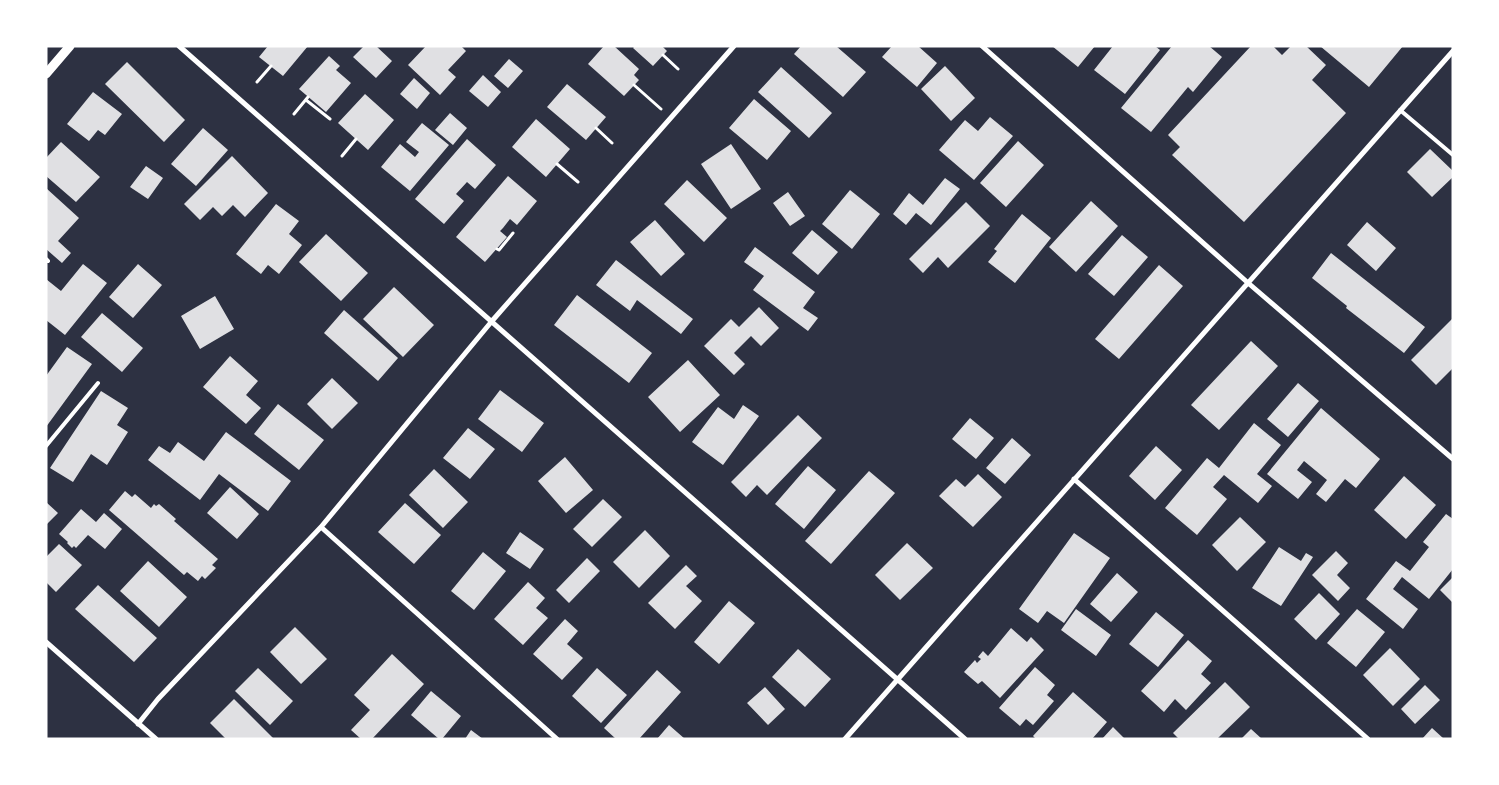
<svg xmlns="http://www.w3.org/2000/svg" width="1499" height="785" viewBox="0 0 1499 785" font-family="'Fira Sans Condensed',sans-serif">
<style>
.building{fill:#e0e0e3}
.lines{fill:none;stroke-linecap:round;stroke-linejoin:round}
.path{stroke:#fff;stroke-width:3}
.service{stroke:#fff;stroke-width:4}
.minor{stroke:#fff;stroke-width:5}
.tertiary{stroke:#fff;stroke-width:9}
</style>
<rect width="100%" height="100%" fill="#2d3142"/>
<!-- building -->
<path class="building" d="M268 46H308L283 76 259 57Z
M364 46H376L392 61 376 78 353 57Z
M426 46H461L466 51 448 70 456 77 440 95 408 65Z
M604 46H614L639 69 634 75 639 80 624 96 588 64Z
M635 46H662L667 51 653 66 633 48Z
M801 46H836L866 72 843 97 794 54Z
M892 46H918L937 63 917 87 882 57Z
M1052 46H1095L1078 67Z
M1113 46H1155L1160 50 1125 94 1094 70Z
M1172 46H1209L1222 57 1193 92 1188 87 1151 132 1121 108Z
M1251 46H1273L1282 55 1291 46H1306L1326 65 1312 80 1346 113 1244 222 1172 155 1180 147 1168 135Z
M1320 46H1403L1369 87Z
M329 56 340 66 336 70 351 83 326 112 299 89Z
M509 59 523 71 508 88 494 76Z
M127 62 185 120 164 142 105 84Z
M945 66 975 98 951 121 921 89Z
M781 67 832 113 809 138 758 92Z
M483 75 501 92 488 107 469 91Z
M414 78 430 93 417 109 400 94Z
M567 84 606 117 586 140 547 107Z
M93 92 122 114 105 135 98 130 89 141 67 124Z
M365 94 394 120 368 150 338 123Z
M754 99 791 131 767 160 729 128Z
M450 113 467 128 453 145 435 130Z
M990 117 1013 136 974 180 939 150 965 120 978 131Z
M536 119 570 149 546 177 512 147Z
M422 123 449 145 410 191 381 167 400 144 415 157 419 152 406 142Z
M203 128 228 150 196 186 171 164Z
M467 139 496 165 475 189 467 182 456 194 464 201 444 224 415 199Z
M1018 141 1044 165 1006 207 980 183Z
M61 142 100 177 76 202 46 176V158Z
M731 144 761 189 731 209 701 164Z
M1430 149 1453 171V177L1432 197 1407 172Z
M232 156 268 193 245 217 233 205 222 216 213 207 200 220 184 204Z
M146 166 163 178 148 199 130 187Z
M508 176 537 201 517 225 510 219 503 228 500 231 507 237 485 262 456 237Z
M945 178 960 189 931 225 916 213 906 225 893 214 909 193 923 205Z
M687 180 727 218 704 242 664 204Z
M46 188 79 218 58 241 71 253 62 263 46 249Z
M850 190 880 214 852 249 822 224Z
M788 192 805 216 790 226 773 203Z
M1091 201 1118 226 1076 272 1049 247Z
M966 202 990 226 948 268 938 257 923 273 909 259Z
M276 204 299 221 289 234 302 245 279 274 268 265 261 274 236 254Z
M1022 214 1051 238 1015 283 988 262 997 251 994 249Z
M655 220 685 254 661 276 630 242Z
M1367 222 1396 248 1376 271 1347 245Z
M812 230 838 252 818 275 792 253Z
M326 234 368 273 341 301 299 262Z
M1122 235 1148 257 1114 296 1088 274Z
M755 247 815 292 803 308 818 318 808 331 753 290 764 276 744 262Z
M1331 253 1425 327 1404 353 1346 308 1347 306 1312 278Z
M616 260 693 319 681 334 637 300 630 311 596 285Z
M83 264 107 283 65 335 46 320V279L61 291Z
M138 264 162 285 133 318 109 297Z
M1159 265 1183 286 1119 359 1095 339Z
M394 287 434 325 403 357 363 319Z
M577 295 652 353 629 383 554 325Z
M215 296 234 329 200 349 181 316Z
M759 307 779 328 761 346 751 336 734 353 745 364 734 375 704 346 731 319 739 327Z
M344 310 398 358 378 381 324 333Z
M102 313 143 348 122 372 81 337Z
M1453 318V368L1436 385 1411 360Z
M1251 341 1278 366 1219 430 1191 405Z
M67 347 92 364 46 427V376Z
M230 356 258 381 246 395 261 408 246 424 203 387Z
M688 360 720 395 680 432 648 397Z
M332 378 358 403 332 429 307 404Z
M1298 383 1319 401 1288 437 1267 419Z
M500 390 544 423 522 452 478 419Z
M101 391 128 408 117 425 128 432 107 465 91 454 73 482 50 468Z
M278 404 324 440 299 470 254 434Z
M743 405 759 416 723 465 692 442 718 407 734 419Z
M1321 408 1380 459 1356 488 1345 479 1326 502 1316 494 1327 480 1304 461 1297 470 1312 482 1298 499 1267 474Z
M798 415 822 438 767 495 757 485 746 497 731 482Z
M970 418 994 438 976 459 952 439Z
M1254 423 1281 445 1257 474 1272 486 1258 503 1224 475 1213 487 1227 499 1197 535 1165 508 1207 458 1219 468Z
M468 428 495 449 470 479 443 458Z
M226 432 291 481 268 511 219 474 200 500 148 460 159 446 170 453 178 442 204 461Z
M1012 438 1031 455 1005 484 986 468Z
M1156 446 1182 470 1155 500 1129 476Z
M565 457 593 490 566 513 538 481Z
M808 466 836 490 804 529 775 504Z
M434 469 468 502 443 528 409 495Z
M869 471 895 493 831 564 805 541Z
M978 474 1002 497 973 527 939 496 956 479 965 487Z
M1404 476 1436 505 1406 539 1374 510Z
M230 487 259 514 237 539 207 513Z
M125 491 132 497 135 494 151 508 154 504 156 506 159 504 176 519 174 521 218 559 212 565 216 568 205 579 202 576 198 581 187 572 184 575 109 510Z
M603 499 622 517 592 547 573 529Z
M46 502 58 513 46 525Z
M405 503 441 535 414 564 378 532Z
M81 509 96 522 104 513 122 529 105 549 88 535 76 548 74 546 72 548 67 543 68 542 59 534Z
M1446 514 1453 519V569L1429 599 1402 577 1393 589 1418 609 1403 629 1366 599 1396 561 1410 571 1429 547 1423 542Z
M1240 517 1266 542 1237 571 1212 545Z
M645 530 670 556 639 588 613 562Z
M520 532 544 549 530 569 506 553Z
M1074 533 1110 558 1064 623 1047 611 1038 623 1019 609Z
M907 543 933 568 900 600 875 575Z
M59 544 82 565 56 592 46 582V557Z
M1279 547 1301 561 1306 553 1313 557 1281 606 1252 588Z
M1336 551 1348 563 1337 575 1350 588 1338 601 1312 575Z
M483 552 506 571 474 610 451 591Z
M587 558 600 571 569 603 556 590Z
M148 561 187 597 159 627 120 591Z
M686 565 697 576 686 586 702 601 675 629 648 603Z
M1117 573 1138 592 1111 622 1090 604Z
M1453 577V603L1440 590Z
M528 582 545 598 536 608 548 618 523 645 494 619Z
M98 585 157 638 134 662 75 609Z
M1319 593 1340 614 1316 640 1294 619Z
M729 601 755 623 719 664 694 642Z
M1076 609 1111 635 1096 656 1061 630Z
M1357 609 1385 632 1356 667 1327 643Z
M1156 612 1184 635 1158 667 1129 644Z
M565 619 578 631 567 644 583 658 562 680 533 654Z
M295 627 327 659 301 684 270 652Z
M1011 628 1027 642 1031 637 1044 650 1000 698 982 681 978 684 964 672 975 660 977 663 981 659 978 657 983 651 988 656Z
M1188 640 1212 661 1201 674 1211 683 1186 710 1175 699 1164 712 1141 691Z
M1390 648 1420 679 1393 706 1363 675Z
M798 649 831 679 805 707 772 677Z
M392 654 424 684 372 739H361L351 730 370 710 354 695Z
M1035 667 1055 685 1047 695 1054 701 1033 725 1026 719 1020 726 999 708Z
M258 668 293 701 270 725 235 691Z
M597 668 627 695 601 723 572 696Z
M657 670 681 692 639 739H616L604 728Z
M1225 682 1250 707 1217 739H1179L1173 733Z
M1425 685 1440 700 1415 724 1401 709Z
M765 687 785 709 768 725 747 703Z
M431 691 461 716 442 739H439L411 715Z
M1073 692 1107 722 1092 739H1036L1033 736Z
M234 699 274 739H226L210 723Z
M669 725 685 739H657Z
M1113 727 1125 739H1102Z
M1432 728 1444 739H1422Z
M1251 729 1262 739H1241Z
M471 730 483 739H465Z"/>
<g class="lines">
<!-- path -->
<path class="path" d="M663 55 678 69
M257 82 271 66
M634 85 661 109
M306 100 330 119
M294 114 308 97
M596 128 612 143
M342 156 356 139
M557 164 578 182
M497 249 499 250 513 233"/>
<!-- service -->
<path class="service" d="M1400 110 1453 155
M46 259 48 261
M46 446 98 383"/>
<!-- minor -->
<path class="minor" d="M179 46 965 739
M982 46 1247 282 1453 459
M1074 479 1368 739
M321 527 557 739
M46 642 156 739
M138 724 158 699 321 527 492 321 734 46
M845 739 1453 51"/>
<!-- tertiary -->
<path class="tertiary" d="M46 74 70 46"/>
</g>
<!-- border -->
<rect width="1499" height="785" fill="none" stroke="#ffffff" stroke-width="95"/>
</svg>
